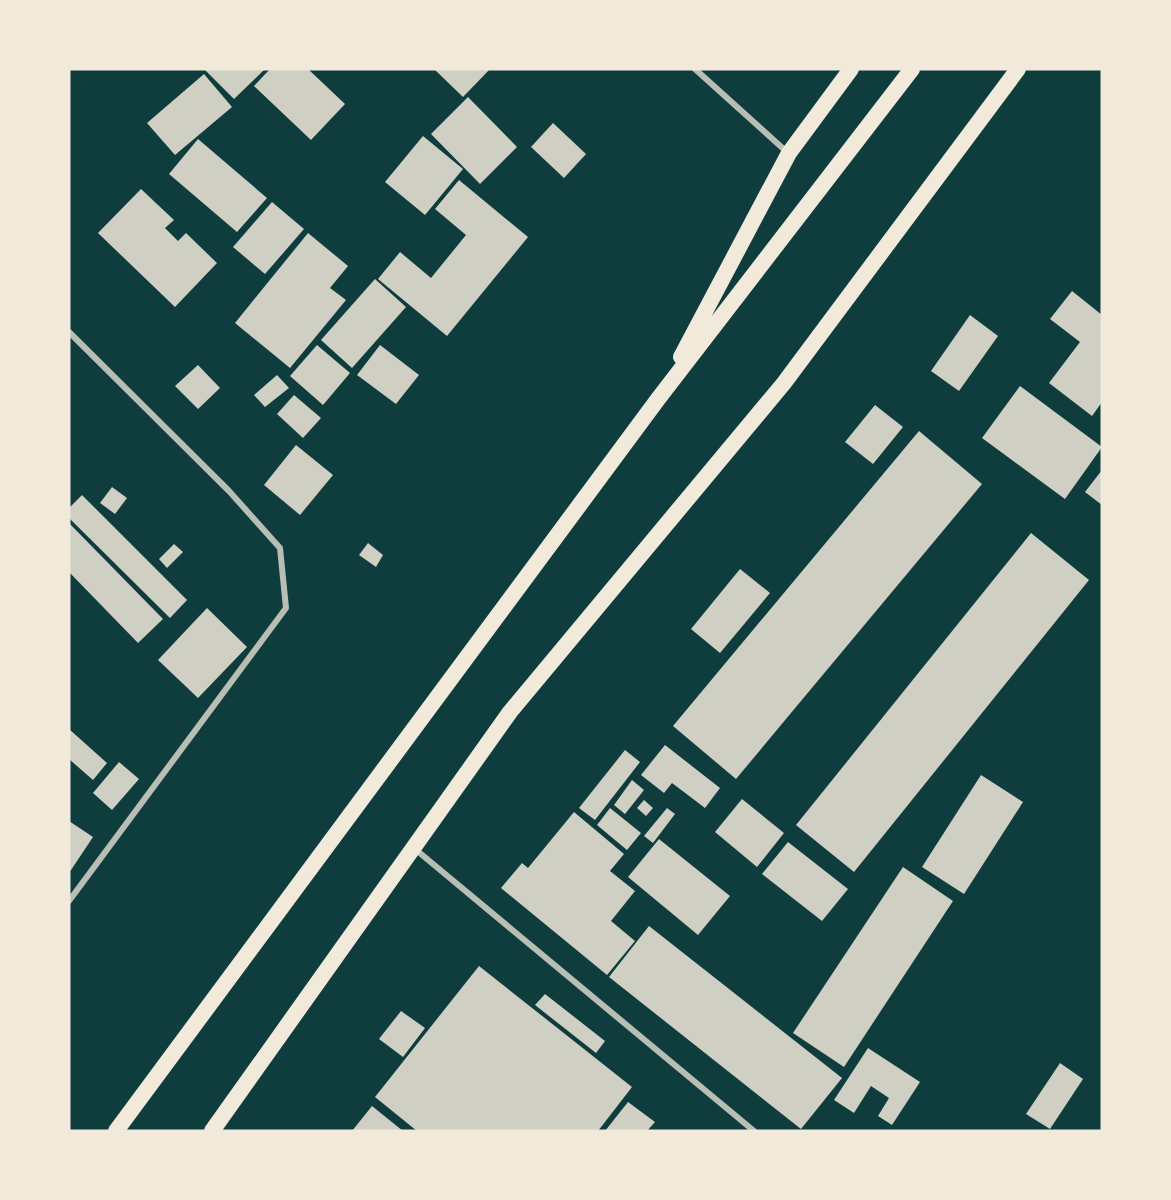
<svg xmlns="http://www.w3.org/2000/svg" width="1171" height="1200" viewBox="0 0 1171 1200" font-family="Karla,sans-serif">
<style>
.building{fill:#cfcfc3}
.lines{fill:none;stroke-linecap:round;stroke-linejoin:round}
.minor{stroke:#b8beb3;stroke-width:6}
.trunk{stroke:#f1e9da;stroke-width:16}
</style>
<rect width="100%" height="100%" fill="#0f3d3e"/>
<!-- building -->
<path class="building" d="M204 69H265L234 99Z
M270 69H308L345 104 311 140 254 86Z
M434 69H490L463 97Z
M204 74 232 107 175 155 147 123Z
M468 97 517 147 480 184 431 134Z
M553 123 586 154 564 178 531 147Z
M423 136 463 169 425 215 385 182Z
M198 139 267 198 237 232 169 174Z
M459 180 528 237 447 336 378 279 400 252 431 278 466 235 435 209Z
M141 189 174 220 165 228 178 241 186 233 217 263 175 307 98 233Z
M272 202 304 229 265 274 233 247Z
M308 233 348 266 330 288 346 300 290 368 235 323Z
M375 279 406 307 352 368 321 340Z
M1072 291 1102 315V402L1092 416 1049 383 1080 342 1050 319Z
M970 315 998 336 959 391 931 371Z
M317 345 350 373 323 405 290 376Z
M380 345 419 375 396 404 357 375Z
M198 365 220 388 198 409 175 386Z
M277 375 289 388 265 407 254 395Z
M1020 386 1102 447 1065 499 982 438Z
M294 395 321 418 303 438 277 414Z
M875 405 903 427 873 464 845 442Z
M919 431 982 484 736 779 673 726Z
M296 445 333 475 300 515 264 485Z
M1102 470V505L1085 492Z
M112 487 127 498 115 514 100 503Z
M82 495 187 600 170 618 69 518V508Z
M69 523 163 619 138 643 69 572Z
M1031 533 1089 580 854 872 796 825Z
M368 543 383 555 376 567 359 555Z
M174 544 183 552 167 568 159 559Z
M740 569 770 593 720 653 691 629Z
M207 608 247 647 198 698 158 660Z
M69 729 107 763 93 780 69 759Z
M665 745 720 788 705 808 672 783 664 793 641 775Z
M625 750 640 762 595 820 579 808Z
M119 762 139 779 112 810 93 793Z
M981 775 1023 802 964 894 922 867Z
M632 780 644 790 625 814 614 805Z
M742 799 784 833 757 867 715 832Z
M644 800 653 808 646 816 637 808Z
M610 808 641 833 627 850 597 825Z
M667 808 675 814 653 843 644 836Z
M574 812 624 854 610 871 635 891 611 921 635 941 607 975 501 888 522 863 528 868Z
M69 821 93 837 69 873Z
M659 839 730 896 698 935 628 877Z
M788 842 848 889 822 921 762 874Z
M903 867 953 901 844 1067 793 1033Z
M649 926 842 1078 801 1129 609 977Z
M479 966 632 1087 598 1131H417L375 1097Z
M545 994 605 1041 596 1053 535 1005Z
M401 1011 425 1028 403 1057 379 1039Z
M868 1048 920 1082 892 1125 878 1116 889 1098 871 1086 854 1113 834 1100Z
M1060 1063 1083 1079 1050 1129 1026 1114Z
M628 1102 655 1122 647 1131H605Z
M372 1106 403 1131H352Z"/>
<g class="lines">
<!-- minor -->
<path class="minor" d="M695 69 788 153
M69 332 229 491 280 548 286 608 69 901
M415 849 754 1131"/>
<!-- trunk -->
<path class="trunk" d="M681 357 789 153 851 69
M116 1131 658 399 912 69
M212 1131 510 712 784 383 1018 69"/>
</g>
<!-- border -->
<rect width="1171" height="1200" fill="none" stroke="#f1e9da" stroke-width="141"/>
</svg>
